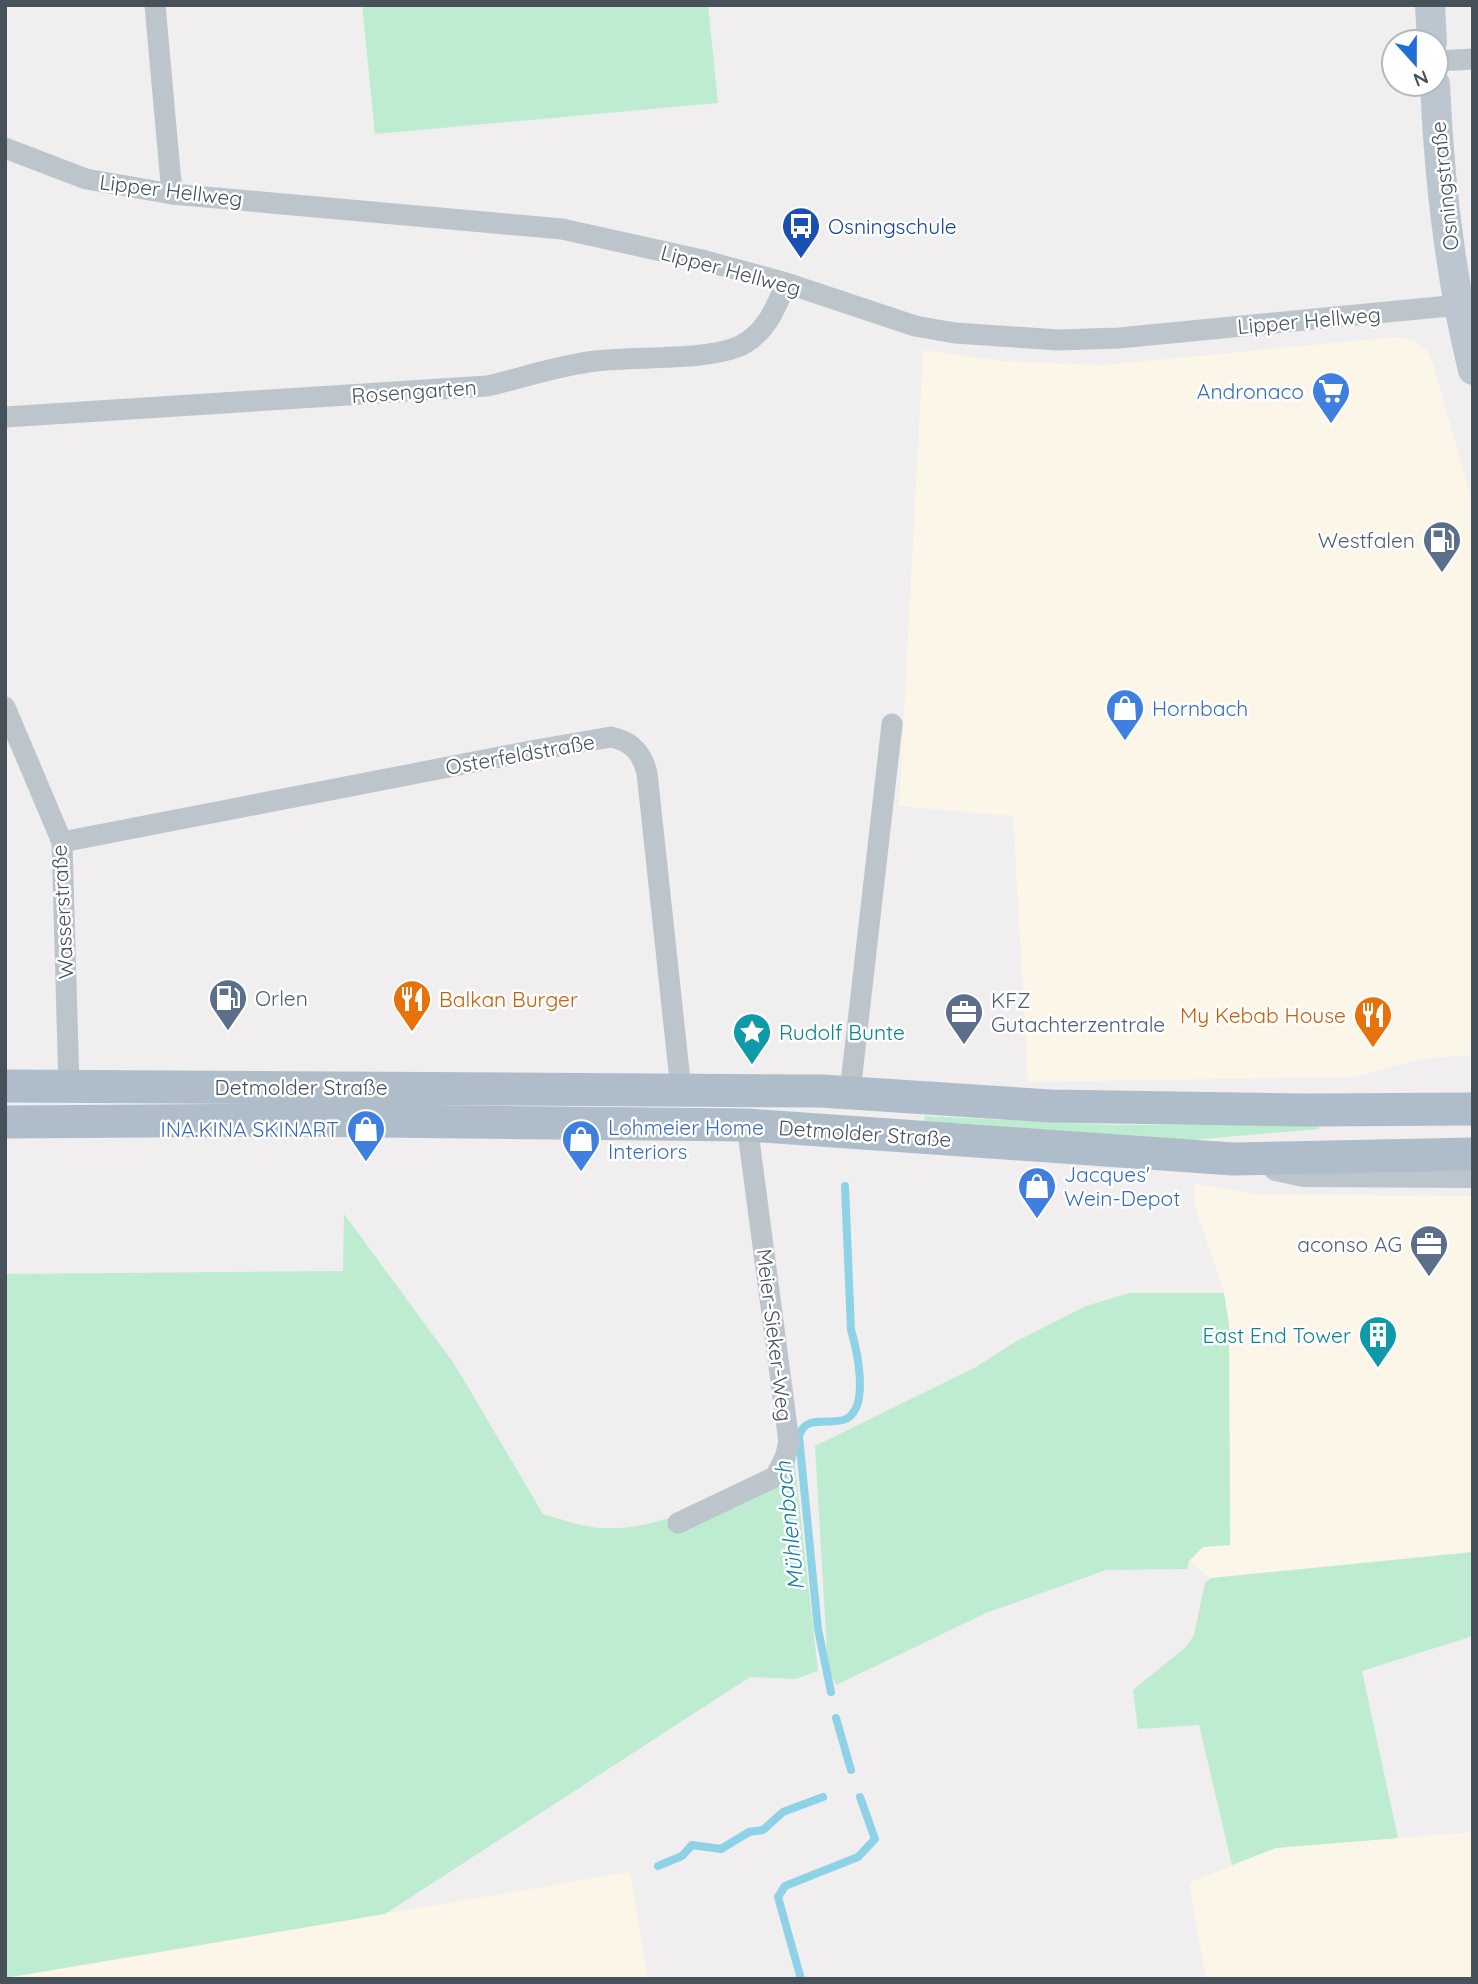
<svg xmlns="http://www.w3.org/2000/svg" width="1478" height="1984" viewBox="0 0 1478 1984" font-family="Quicksand,sans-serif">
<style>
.commercial{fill:#fbf6e8}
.green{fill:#beecd1}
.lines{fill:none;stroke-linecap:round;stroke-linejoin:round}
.stream{stroke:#8dd2e7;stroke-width:8}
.minor{stroke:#bdc5cc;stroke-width:21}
.tertiary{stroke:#bdc5cc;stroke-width:26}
.secondary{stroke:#bcc6d1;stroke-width:30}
.primary{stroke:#afbdcb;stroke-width:33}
.labels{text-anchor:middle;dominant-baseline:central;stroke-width:5;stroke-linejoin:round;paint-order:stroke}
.street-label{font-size:21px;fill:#47515a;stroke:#fff}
.transit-label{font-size:21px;fill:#164399;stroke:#fff;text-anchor:start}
.shop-label{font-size:21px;fill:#366cbe;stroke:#fff;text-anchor:start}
.service-label{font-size:21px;fill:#4e5e75;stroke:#fff;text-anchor:end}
.food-label{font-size:21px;fill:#c56008;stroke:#fff;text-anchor:start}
.culture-label{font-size:21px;fill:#0d838f;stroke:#fff;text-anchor:start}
.water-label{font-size:23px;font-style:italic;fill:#1480a1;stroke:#fff}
</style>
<rect width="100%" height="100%" fill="#f0eeee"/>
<!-- commercial -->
<path class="commercial" d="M1395 337 1413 340 1427 349 1434 367 1473 505V1055L1422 1059 1355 1077 1028 1082 1013 816 899 806 923 350 1002 361 1103 365Z
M1195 1184 1255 1194 1473 1196V1552L1210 1578 1189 1561 1203 1547 1230 1544 1229 1325 1224 1293 1194 1204Z
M1473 1832V1979H1206L1189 1883 1276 1848Z
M630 1872 648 1979H5V1978Z"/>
<!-- green -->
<path class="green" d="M362 5H708L718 103 375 134Z
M925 1116 1113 1125 1319 1124V1129L1192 1140 924 1121Z
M344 1214 455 1365 543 1514C561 1519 582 1527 600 1528 671 1532 733 1488 794 1457L818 1671 795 1679 750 1677 385 1914 5 1978 6 1274 343 1271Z
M1129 1293H1224L1229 1325 1230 1545 1203 1547 1189 1561 1187 1569 1106 1570 986 1613 836 1685 828 1669 815 1446 976 1367 1015 1342 1086 1306Z
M1473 1552V1636L1362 1671 1398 1838 1276 1848 1232 1865 1199 1725 1138 1729 1133 1690 1186 1647 1194 1635 1205 1583 1211 1578Z"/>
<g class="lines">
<!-- stream -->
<path class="stream" d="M831 1692 818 1629 799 1437C804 1413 831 1426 846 1419 870 1407 857 1350 851 1330L845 1186
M836 1718 851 1770
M658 1866 682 1856 692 1845 721 1849 749 1832 763 1830 783 1812 823 1797
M801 1979 778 1897 785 1886 858 1857 875 1839 860 1797"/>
<!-- minor -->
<path class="minor" d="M155 5 172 194
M1436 61 1473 59
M5 148 86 179 172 194 562 229 702 260 786 283 915 326 955 333 1058 340 1119 338 1459 305
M5 417 487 386C523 378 559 365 596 361 635 356 706 361 740 346 766 333 776 308 786 283
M5 707 62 842 69 1086
M62 842 536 750 611 737C632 741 642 753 647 773L681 1090
M850 1092 892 724
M678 1523 775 1477 785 1458 789 1442 747 1125"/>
<!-- tertiary -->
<path class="tertiary" d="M1276 1168 1304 1174 1473 1175"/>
<!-- secondary -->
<path class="secondary" d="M1430 5 1432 42
M1435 84C1439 180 1450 276 1473 370"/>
<!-- primary -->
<path class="primary" d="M5 1086 821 1091 1050 1106 1308 1110 1473 1109
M5 1122 290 1120 747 1125 1233 1159 1473 1154"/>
</g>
<!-- icons -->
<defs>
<symbol id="bus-pin" viewBox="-11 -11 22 30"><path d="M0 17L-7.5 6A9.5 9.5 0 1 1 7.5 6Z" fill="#1a4fb4" stroke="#fff"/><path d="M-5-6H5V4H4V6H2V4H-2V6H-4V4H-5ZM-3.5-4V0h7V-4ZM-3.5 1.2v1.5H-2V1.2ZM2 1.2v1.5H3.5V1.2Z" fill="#fff"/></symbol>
<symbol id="supermarket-pin" viewBox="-11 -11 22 30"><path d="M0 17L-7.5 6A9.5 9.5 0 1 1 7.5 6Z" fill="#3f7fe0" stroke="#fff"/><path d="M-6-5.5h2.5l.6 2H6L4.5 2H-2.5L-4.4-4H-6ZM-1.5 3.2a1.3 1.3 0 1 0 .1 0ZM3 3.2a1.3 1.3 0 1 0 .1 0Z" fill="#fff"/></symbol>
<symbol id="fuel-pin" viewBox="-11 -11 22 30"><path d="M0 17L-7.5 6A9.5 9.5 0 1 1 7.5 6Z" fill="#5c6f8a" stroke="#fff"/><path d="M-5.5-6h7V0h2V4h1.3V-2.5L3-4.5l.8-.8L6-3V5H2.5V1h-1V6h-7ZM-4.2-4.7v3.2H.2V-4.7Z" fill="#fff"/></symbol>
<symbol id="shop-pin" viewBox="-11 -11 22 30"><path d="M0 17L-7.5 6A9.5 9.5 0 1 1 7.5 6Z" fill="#3f7fe0" stroke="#fff"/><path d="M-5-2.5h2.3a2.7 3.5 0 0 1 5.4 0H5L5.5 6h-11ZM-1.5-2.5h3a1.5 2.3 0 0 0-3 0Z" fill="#fff"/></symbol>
<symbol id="restaurant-pin" viewBox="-11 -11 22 30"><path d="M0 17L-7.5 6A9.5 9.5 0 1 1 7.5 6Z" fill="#e8710a" stroke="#fff"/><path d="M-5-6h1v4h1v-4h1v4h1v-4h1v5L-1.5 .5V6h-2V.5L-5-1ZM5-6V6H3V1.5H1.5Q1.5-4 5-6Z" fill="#fff"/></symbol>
<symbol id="office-pin" viewBox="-11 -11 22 30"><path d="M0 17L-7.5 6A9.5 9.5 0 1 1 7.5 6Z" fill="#5c6f8a" stroke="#fff"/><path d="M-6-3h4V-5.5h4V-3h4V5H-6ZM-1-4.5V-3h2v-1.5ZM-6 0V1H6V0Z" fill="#fff"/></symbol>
<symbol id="sight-pin" viewBox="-11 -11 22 30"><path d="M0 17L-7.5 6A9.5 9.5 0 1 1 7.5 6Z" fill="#0f9aa8" stroke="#fff"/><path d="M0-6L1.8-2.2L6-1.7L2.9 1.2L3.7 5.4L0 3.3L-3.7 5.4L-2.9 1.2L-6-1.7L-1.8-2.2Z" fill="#fff"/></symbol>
<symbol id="building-pin" viewBox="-11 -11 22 30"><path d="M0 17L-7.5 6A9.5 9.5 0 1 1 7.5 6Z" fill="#0f9aa8" stroke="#fff"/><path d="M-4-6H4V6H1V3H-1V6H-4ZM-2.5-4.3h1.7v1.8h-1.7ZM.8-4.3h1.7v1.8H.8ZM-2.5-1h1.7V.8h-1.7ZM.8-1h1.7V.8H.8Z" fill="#fff"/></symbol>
</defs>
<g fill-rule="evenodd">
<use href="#bus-pin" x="779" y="204" width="44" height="60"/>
<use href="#supermarket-pin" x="1309" y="369" width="44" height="60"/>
<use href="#fuel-pin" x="1420" y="518" width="44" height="60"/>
<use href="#shop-pin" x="1103" y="686" width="44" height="60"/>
<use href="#fuel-pin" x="206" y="976" width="44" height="60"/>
<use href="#restaurant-pin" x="390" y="977" width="44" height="60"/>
<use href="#office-pin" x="942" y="990" width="44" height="60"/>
<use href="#restaurant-pin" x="1351" y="993" width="44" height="60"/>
<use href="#sight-pin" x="730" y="1010" width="44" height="60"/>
<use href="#shop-pin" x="344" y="1107" width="44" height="60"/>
<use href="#shop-pin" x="559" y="1117" width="44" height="60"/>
<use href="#shop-pin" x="1015" y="1164" width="44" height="60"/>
<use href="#office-pin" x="1407" y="1222" width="44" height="60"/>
<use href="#building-pin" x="1356" y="1313" width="44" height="60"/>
</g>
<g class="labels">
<!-- street labels -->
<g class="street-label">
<text transform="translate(1444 186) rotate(-96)">Osningstraße</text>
<text transform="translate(171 190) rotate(7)">Lipper Hellweg</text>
<text transform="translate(731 270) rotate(15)">Lipper Hellweg</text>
<text transform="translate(1309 320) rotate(-5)">Lipper Hellweg</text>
<text transform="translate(414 391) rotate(-4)">Rosengarten</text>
<text transform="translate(520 754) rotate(-10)">Osterfeldstraße</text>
<text transform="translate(62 912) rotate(-93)">Wasserstraße</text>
<text x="301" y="1087">Detmolder Straße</text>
<text transform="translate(865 1133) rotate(4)">Detmolder Straße</text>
<text transform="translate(775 1335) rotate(83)">Meier-Sieker-Weg</text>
</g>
<!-- transit labels -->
<g class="transit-label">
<text x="828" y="226">Osningschule</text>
</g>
<!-- shop labels -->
<g class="shop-label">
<text x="1304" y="391" text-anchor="end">Andronaco</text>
<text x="1152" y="708">Hornbach</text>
<text x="608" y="1127">Lohmeier Home<tspan x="608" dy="24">Interiors</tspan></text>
<text x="339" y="1129" text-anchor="end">INA.KINA SKINART</text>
<text x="1064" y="1174">Jacques'<tspan x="1064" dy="24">Wein-Depot</tspan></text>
</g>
<!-- service labels -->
<g class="service-label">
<text x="1415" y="540">Westfalen</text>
<text x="255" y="998" text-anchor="start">Orlen</text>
<text x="991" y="1000" text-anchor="start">KFZ<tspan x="991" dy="24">Gutachterzentrale</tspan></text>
<text x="1402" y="1244">aconso AG</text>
</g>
<!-- food labels -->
<g class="food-label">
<text x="439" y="999">Balkan Burger</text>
<text x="1346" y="1015" text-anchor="end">My Kebab House</text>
</g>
<!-- culture labels -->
<g class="culture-label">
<text x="779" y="1032">Rudolf Bunte</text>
<text x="1351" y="1335" text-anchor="end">East End Tower</text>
</g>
<!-- water labels -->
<g class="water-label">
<text transform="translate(789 1526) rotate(-96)">Mühlenbach</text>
</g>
</g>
<!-- border -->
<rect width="1478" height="1984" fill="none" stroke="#47515a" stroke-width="14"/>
<!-- north arrow -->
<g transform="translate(1415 63) rotate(159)"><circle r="33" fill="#ffffff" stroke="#b5b9bd" stroke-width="2"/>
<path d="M0-5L12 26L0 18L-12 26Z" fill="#226dd6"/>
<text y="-10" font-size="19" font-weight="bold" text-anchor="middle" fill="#47515a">N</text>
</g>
</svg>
